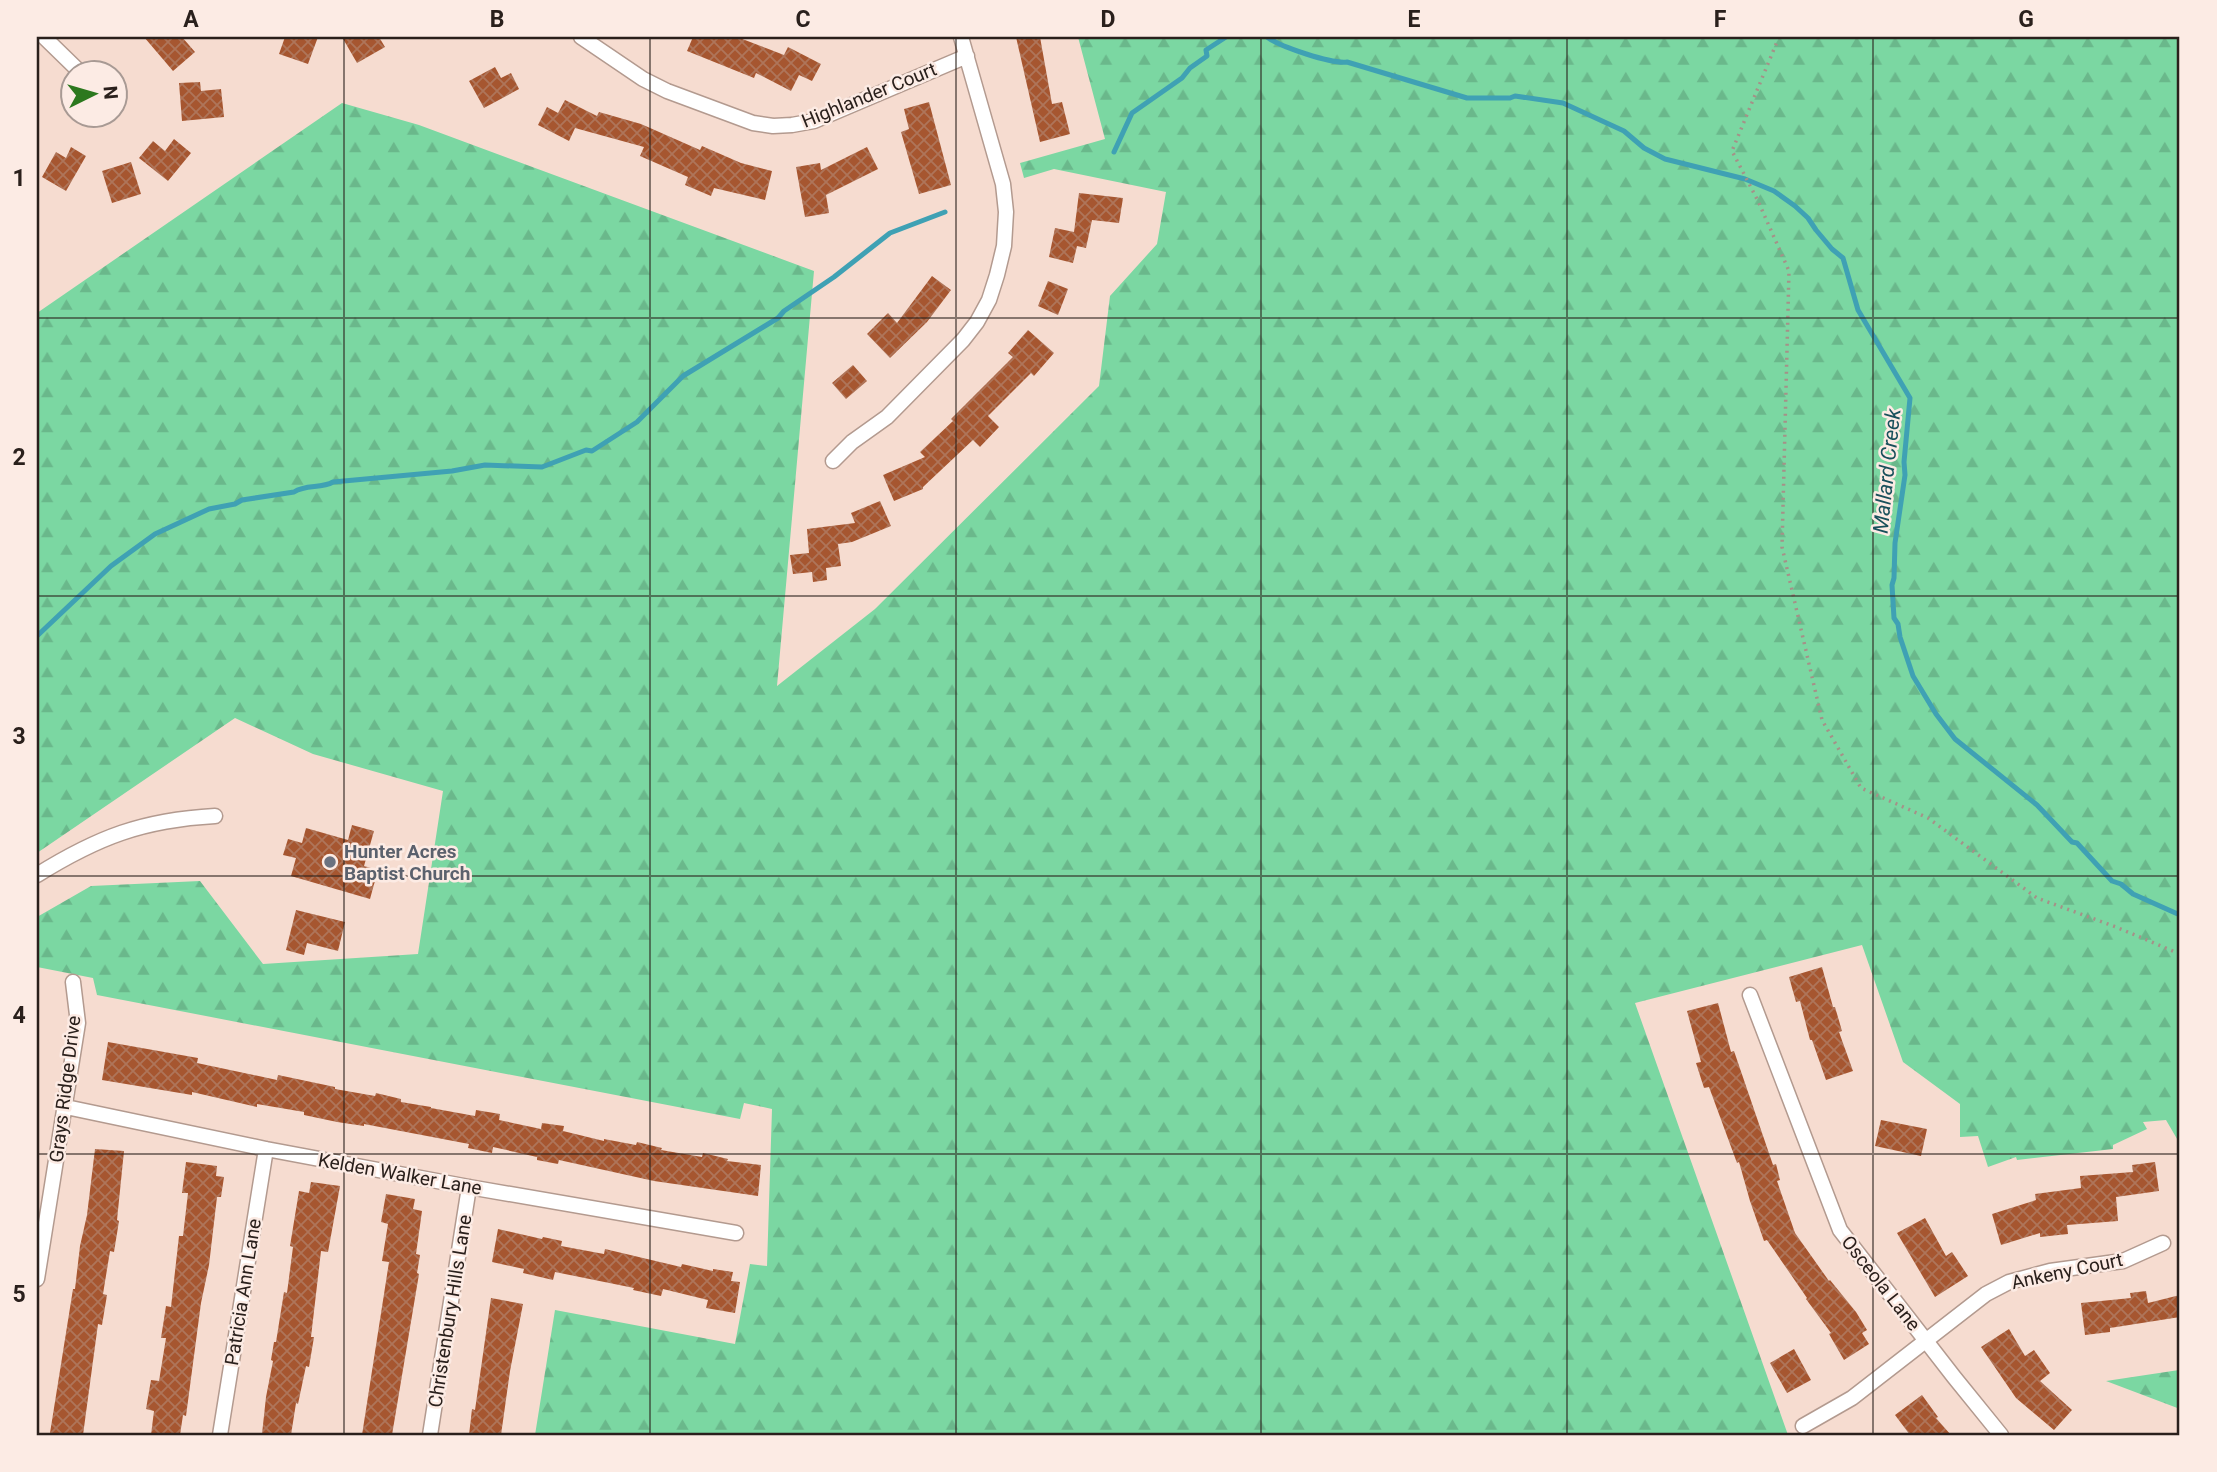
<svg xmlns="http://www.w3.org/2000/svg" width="2217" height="1472" viewBox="0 0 2217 1472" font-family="Roboto,sans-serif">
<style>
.forest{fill:url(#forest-firs)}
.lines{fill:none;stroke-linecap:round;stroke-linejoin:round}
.stream{stroke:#3fa1b4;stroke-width:5}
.building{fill:url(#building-cross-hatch)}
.minor-casing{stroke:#b39a8f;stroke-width:17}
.path{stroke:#a59188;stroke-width:3.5;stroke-dasharray:2 5;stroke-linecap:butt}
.minor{stroke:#fff;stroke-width:14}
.grid{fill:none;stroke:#2a201c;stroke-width:2;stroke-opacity:0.55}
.worship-dot{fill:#6b7280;stroke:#fcebe4;stroke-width:2.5}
.labels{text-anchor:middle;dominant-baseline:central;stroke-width:5;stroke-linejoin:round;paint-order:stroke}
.street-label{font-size:19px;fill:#2a201c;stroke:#fcebe4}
.worship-label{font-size:19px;font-weight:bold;fill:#5b616d;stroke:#fcebe4;text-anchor:start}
.water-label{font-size:21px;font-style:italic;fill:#18505b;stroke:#fcebe4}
.neatline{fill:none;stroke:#2a201c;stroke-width:2.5}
.grid-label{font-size:23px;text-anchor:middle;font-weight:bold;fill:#2a201c}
</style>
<defs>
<pattern id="forest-firs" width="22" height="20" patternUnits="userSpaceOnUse" patternTransform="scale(1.75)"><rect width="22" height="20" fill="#7bd7a2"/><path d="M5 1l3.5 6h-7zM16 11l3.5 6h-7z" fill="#6ab88b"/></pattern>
<pattern id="building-cross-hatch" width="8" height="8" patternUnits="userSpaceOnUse" patternTransform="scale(1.75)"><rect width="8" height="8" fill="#a65630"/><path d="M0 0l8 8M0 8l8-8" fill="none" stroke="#ae755a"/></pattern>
</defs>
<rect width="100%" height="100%" fill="#f6dcd0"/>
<!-- forest -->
<path class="forest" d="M1078 37H2180V1144L2166 1120 2143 1122 2147 1129 2113 1145V1149L2017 1160 2016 1157 1988 1167 1978 1136 1960 1137V1104L1903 1062 1862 945 1635 1003 1788 1435H535L555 1310 735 1344 750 1264 767 1266 772 1109 744 1103 740 1119 97 995 93 978 37 967V917L91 886 200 881 263 964 418 954 443 791 313 754 235 718 37 853V313L342 103 419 125 814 271 777 686 875 609 1099 386 1110 296 1157 244 1166 192 1054 169 1024 178 1020 163 1105 139Z
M2180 1369V1409L2106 1381 2179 1370Z"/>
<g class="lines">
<!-- stream -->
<path class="stream" d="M1267 37C1280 47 1332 64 1347 62L1467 98H1510L1515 96 1563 103 1624 131 1644 148 1665 159 1745 179 1774 191 1795 206 1808 218 1816 230 1832 249 1843 258 1858 310 1910 398 1904 462 1905 475 1895 543 1894 578 1892 585 1894 618 1898 624 1900 637 1913 676 1936 714 1955 739 2037 805 2072 842 2077 843 2112 881 2121 884 2133 894 2180 915
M1114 152 1132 113 1182 78 1190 68 1207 56 1206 50 1226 37
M37 636 111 566 155 534 209 509 235 504 242 500 294 492C306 484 321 489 333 482L452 471 485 465 542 467 586 450 592 451 637 422 683 376 778 318 784 311 834 277 890 233 945 212"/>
</g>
<!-- building -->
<path class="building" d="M144 37H182L195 52 173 71Z
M285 37H318L308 64 279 54Z
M342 37H379L385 47 357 63Z
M693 37H737L784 55 788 47 821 64 812 81 799 75 791 91 756 73 754 78 687 51Z
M1016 37H1040L1052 104 1062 102 1070 134 1040 142Z
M495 67 501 78 511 73 519 89 484 108 469 81Z
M200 82 201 91 221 89 224 117 182 121 179 83Z
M565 100 597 116 599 112 641 124 700 150 702 146 741 163 772 171 765 200 714 188 711 196 685 185 688 177 640 156 644 147 575 128 569 141 538 125 547 107 558 113Z
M929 102 951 185 919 194 901 132 909 129 904 109Z
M174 139 191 153 168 181 139 158 153 141 165 151Z
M71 147 86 156 66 191 42 177 56 152 66 158Z
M867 147 878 169 826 195 829 213 805 217 796 167 820 163 821 170Z
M131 162 141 194 112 203 102 171Z
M1079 193 1123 198 1119 223 1092 220 1086 248 1077 246 1073 263 1049 257 1055 228 1074 232Z
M932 276 951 290 927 322 890 358 867 334 888 313 897 323Z
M1048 281 1068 289 1058 315 1038 306Z
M1028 330 1054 353 1034 376 1031 373 988 416 999 427 980 447 973 440 923 487V489L894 501 883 475 925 457 920 452 953 421 951 419 1013 357 1008 353Z
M853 365 867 381 846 399 832 383Z
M880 501 891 526 852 542 838 544 841 566 826 568 827 580 813 582 812 572 793 574 790 555 809 553 807 529 855 523 851 513Z
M352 825 374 831 364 866 378 870 370 899 291 876 296 858 283 855 288 839 302 843 306 828 348 840Z
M296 910 345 922 338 951 307 943 304 955 286 950Z
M1822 967 1833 1007H1835L1842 1031 1839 1032 1853 1071 1826 1080 1812 1040H1810L1800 1001 1796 1002 1789 977Z
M1718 1003 1731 1052 1734 1051 1773 1165 1776 1164 1780 1180 1777 1181 1795 1233 1829 1281 1830 1280 1856 1312 1867 1330 1862 1333 1869 1344 1844 1360 1829 1334 1831 1333 1806 1299 1807 1298 1767 1240 1764 1241 1750 1201 1739 1162 1737 1163 1709 1087 1704 1088 1696 1063 1701 1062 1687 1011Z
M108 1042 198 1058 197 1063 277 1080 278 1075 335 1087V1089L375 1096 376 1093 401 1099V1102L431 1107V1108L475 1116 476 1110 500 1114 499 1120 541 1129 542 1123 564 1126 563 1131 604 1141V1139L636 1145 637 1142 662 1148 661 1150 702 1157 703 1153 728 1159 727 1161 761 1165 758 1196 654 1181 559 1160 558 1164 537 1160V1157L493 1147 492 1153 468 1148 469 1144 364 1124V1126L337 1122 304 1115V1112L257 1104V1107L192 1092V1095L102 1080Z
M1881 1120 1927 1129 1921 1156 1875 1146Z
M95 1149 124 1151 117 1220 119 1221 114 1252 110 1251 103 1294 107 1295 102 1325 98 1324 83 1435H62L50 1433 73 1289H75L80 1246 87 1215Z
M186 1162 217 1166 216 1176 224 1177 221 1197H217L209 1265 201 1303 186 1416 183 1415 180 1435H151L154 1411 146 1409 151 1380 159 1381 166 1338H161L166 1306 171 1307 179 1236H183L188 1193H182Z
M2155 1162 2159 1191 2116 1197 2118 1221 2067 1225 2068 1234 2040 1237V1233L2001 1245 1992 1214 2036 1200 2035 1194 2081 1188 2080 1176 2133 1172 2132 1165Z
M311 1182 340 1186 328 1252 321 1251 311 1337H314L309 1367 306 1366 298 1404 296 1403 291 1435 262 1434 266 1397 273 1361 271 1360 274 1342H276L284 1292 287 1293 293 1247 290 1246 299 1191 309 1193Z
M386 1194 415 1199 413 1209 422 1211 416 1254 420 1255 417 1273 419 1274 392 1435H362L389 1262 382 1261 388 1224 381 1222Z
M1925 1218 1946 1256 1952 1252 1968 1276 1935 1297 1897 1233Z
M498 1229 542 1239 543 1237 562 1241 561 1246 604 1254 605 1249 681 1267 682 1264 713 1271V1269L733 1272 731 1281 740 1282 735 1313 706 1308 708 1300 663 1289 661 1296 633 1290 634 1288 555 1272 553 1280 523 1273 524 1269 492 1262Z
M2146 1291 2148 1303 2180 1295V1317L2110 1328V1332L2085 1335 2081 1303 2131 1298 2130 1293Z
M491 1298 523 1304 510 1371 501 1435H469L472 1409 475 1410Z
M2009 1329 2025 1356 2034 1350 2050 1373 2040 1381 2072 1410 2054 1430 2016 1398 1981 1347Z
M1794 1349 1811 1380 1787 1393 1770 1363Z
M1922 1395 1938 1417 1936 1418 1951 1435H1910L1895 1415Z"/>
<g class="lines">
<defs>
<path id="minor" d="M44 37 82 74
M581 37 643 79 667 91 753 123 773 126 792 125 814 121 967 56
M833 461 852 442 887 417 963 340 977 322 989 300 997 275 1004 246 1006 212 1003 184 961 37
M37 875C98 837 143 820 215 816
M1750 995 1840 1230 1954 1377 2001 1435
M66 1107 266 1149 469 1187 736 1233
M37 1279 78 1023 73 982
M1803 1426 1852 1398 1986 1294 2009 1282 2050 1271 2123 1261 2163 1243
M220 1435 266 1149
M430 1435 469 1187"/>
</defs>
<!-- minor casing -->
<use href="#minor" class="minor-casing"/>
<!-- path -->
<path class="path" d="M1779 37 1732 151 1758 201 1789 271 1782 547 1822 720 1861 788 1928 818 2037 898 2116 927 2180 954"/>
<!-- minor -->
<use href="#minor" class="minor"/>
</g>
<!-- grid -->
<path class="grid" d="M344 37V1435M650 37V1435M956 37V1435M1261 37V1435M1567 37V1435M1873 37V1435M37 318H2180M37 596H2180M37 876H2180M37 1154H2180"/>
<!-- markers -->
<circle class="worship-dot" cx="330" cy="862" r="7"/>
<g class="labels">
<!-- street labels -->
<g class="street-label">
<text transform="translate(869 95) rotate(-22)">Highlander Court</text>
<text transform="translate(65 1089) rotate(-83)">Grays Ridge Drive</text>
<text transform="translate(400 1174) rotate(10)">Kelden Walker Lane</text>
<text transform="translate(2067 1271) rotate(-12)">Ankeny Court</text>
<text transform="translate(1881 1283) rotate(52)">Osceola Lane</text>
<text transform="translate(243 1292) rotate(-81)">Patricia Ann Lane</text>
<text transform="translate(450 1311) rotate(-81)">Christenbury Hills Lane</text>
</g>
<!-- worship labels -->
<g class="worship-label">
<text x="344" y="851">Hunter Acres<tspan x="344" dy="22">Baptist Church</tspan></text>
</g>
<!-- water labels -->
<g class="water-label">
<text transform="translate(1887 471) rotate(-84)">Mallard Creek</text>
</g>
</g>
<!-- border -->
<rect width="2217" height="1472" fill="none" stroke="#fcebe4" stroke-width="77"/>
<!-- north arrow -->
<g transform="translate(94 94) rotate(85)"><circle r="33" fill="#fcebe4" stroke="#a89a94" stroke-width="2"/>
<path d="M0-5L12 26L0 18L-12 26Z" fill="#2c781e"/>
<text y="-10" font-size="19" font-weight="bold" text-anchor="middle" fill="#2a201c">N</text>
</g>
<rect x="38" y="38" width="2140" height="1396" class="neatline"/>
<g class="grid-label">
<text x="191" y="27">A</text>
<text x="497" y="27">B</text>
<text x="803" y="27">C</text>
<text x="1108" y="27">D</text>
<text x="1414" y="27">E</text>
<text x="1720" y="27">F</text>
<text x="2026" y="27">G</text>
<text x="19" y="186">1</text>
<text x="19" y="465">2</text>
<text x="19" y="744">3</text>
<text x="19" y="1023">4</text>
<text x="19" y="1302">5</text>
</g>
</svg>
